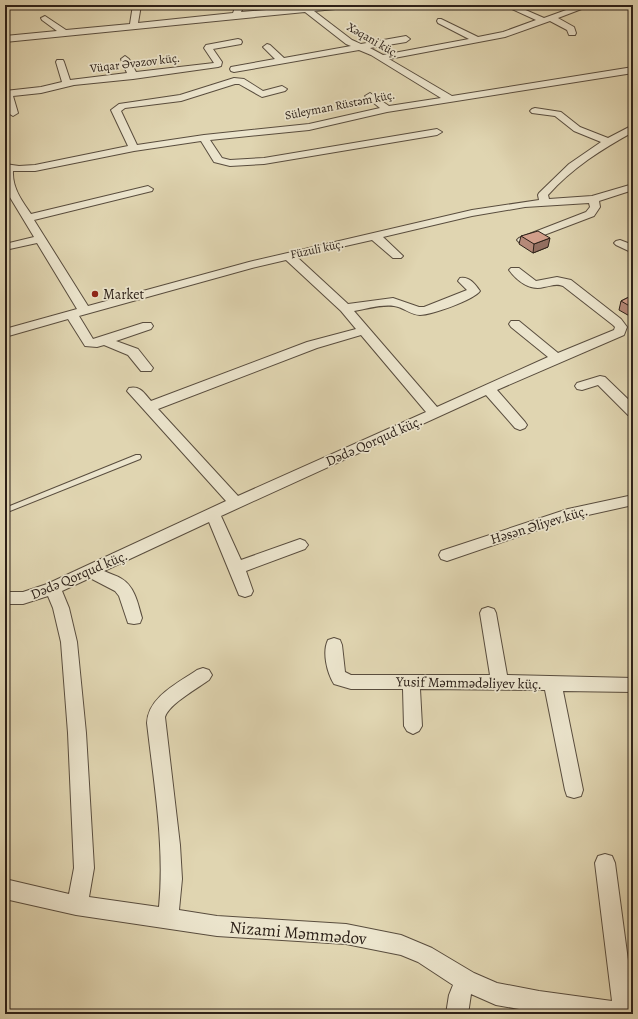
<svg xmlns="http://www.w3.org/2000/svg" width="638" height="1019" viewBox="0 0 638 1019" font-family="Alegreya,serif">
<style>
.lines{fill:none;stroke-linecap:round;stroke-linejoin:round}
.service-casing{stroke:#594d3e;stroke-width:2}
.minor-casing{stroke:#594d3e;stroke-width:2}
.service{fill:#ebe4cc;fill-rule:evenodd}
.minor{fill:#ebe4cc;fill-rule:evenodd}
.wall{fill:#b58978;stroke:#2c2018}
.shaded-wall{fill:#936f61;stroke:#2c2018}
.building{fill:#d29f8b;stroke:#2c2018}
.poi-dot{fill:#8f2418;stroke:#ebe4cc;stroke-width:1.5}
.labels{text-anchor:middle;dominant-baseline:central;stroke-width:3.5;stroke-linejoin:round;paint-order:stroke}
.far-street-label{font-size:12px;fill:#2c2018;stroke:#ebe4cc}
.poi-label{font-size:14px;fill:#2c2018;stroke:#ebe4cc;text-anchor:start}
.street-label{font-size:14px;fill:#2c2018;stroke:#ebe4cc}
.near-street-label{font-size:17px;fill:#2c2018;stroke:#ebe4cc}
</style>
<rect width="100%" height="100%" fill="#e0d5b1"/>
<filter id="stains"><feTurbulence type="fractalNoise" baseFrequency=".005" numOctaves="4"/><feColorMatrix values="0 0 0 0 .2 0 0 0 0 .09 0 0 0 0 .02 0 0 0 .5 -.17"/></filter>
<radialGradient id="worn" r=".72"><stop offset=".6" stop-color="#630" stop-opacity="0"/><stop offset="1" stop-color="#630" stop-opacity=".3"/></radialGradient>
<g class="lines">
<defs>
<path id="service" d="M136 455H140L141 457 140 459 5 513V508Z"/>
<path id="minor" d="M5 5H46L42 7 5 9Z
M133 5H141L138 23 233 13 236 5H244L241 12 328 5H349V8H346L314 11 352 40 361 44 406 36 410 39 406 42 370 48 383 55 469 39 438 23 437 21 438 19H441L478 37 503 32 536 20 503 5H514L544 18 580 5H592L558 18 574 27 576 33 575 35H569L567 30 550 21 505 37 389 59 452 96 633 67V73L387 112 309 130 210 140 222 158 230 160 264 158 437 129 442 132 437 135 264 164 230 166 214 162 201 141 134 151 35 171H13C12 188 22 201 31 214L148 186 153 189 152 191 34 220 88 306 249 262 472 210 539 200 538 195 539 193 569 164 601 142 574 131 555 116 532 113 530 111 532 109 535 108 561 112 580 127 608 138 633 125V132C602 149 572 168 548 195L549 199 592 196 633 184V190L599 201 600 207 594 216 523 243 519 242 517 240 519 238 586 212 590 207 589 203 525 207 472 216 383 237 403 256 401 258H393L372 240 297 257 348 304 393 298 419 307H424L467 290 458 281 460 278C469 276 475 284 480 291 474 300 431 315 420 315 411 315 403 307 394 306 382 304 366 309 354 311L437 407 548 357 511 327 509 324 511 321H519L558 353 614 330 615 327 613 325 563 286C556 283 551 286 544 287 530 291 517 281 509 270L511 268H519L536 281 557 277 571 280 621 319 627 327 624 335 497 390 525 422 527 425 525 428 520 430 515 428 486 395 221 516 241 560 300 539 305 541 308 545 305 549 246 571 253 591 251 595 245 597 239 595 209 522 104 571C110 574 116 575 122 579 135 587 138 604 142 618L140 623 134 624 128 623 119 596 115 591 90 578 62 591 69 608 77 642 86 733 94 868 89 897 159 907C165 846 154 784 147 723 148 697 178 683 197 670L203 668 209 670 212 675 209 680C198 688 169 704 165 717L180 845 182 879 179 910 217 916 346 924 401 935 432 948 474 973 497 983 539 991 612 1001 595 863 598 856 605 854 612 856 615 863 633 998V1014H547L496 1005 471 994 468 1014H446L449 995 453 985 418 962 401 955 346 944 217 936 76 915 5 899V879L69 894 74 868 68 733 61 642 53 608 48 596 23 604H5V592H23L47 584 226 501 127 391 129 388C140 385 145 394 151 401L307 342 356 329 341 311 286 260 252 268 79 316 93 339 143 323H151L153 326 151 329 116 341 138 349 153 368 151 371H141L128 355 104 345 97 347 85 346 68 319 5 337V329L77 309 37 243 5 250V244L34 237 5 189V164L19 166 35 165 128 146 111 110 119 104 180 95 234 78 244 79 263 91 282 86 287 89 285 91 262 97 239 84H235L181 101 125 108 121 111 137 145 204 135 309 124 380 108 365 96 370 93 389 106 441 98 371 55 359 50 234 72 231 71 230 69 231 67 275 59 263 47 267 44 270 45 284 58 351 46 346 44 305 12 5 42V36L57 31 42 20 41 18 45 16 66 30 130 24ZM361 335 426 412 238 496 158 409 317 348Z
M238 39 241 40 242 42 241 44 213 49 222 62 221 66 218 67 133 79 74 85 41 93 13 96 18 113 13 116 8 113 5 100V91L41 87 62 82 56 62 57 60H63L64 62 70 80 127 73 121 59 125 56 129 59 136 72 214 63 204 48 206 45Z
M620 240 633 245V253L616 245 614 243 616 241Z
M600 376 605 377 633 404V416L628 415 598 385 582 390 577 389 575 386 577 383Z
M633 495V505L570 519 447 561 441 559 439 555 441 551 568 509Z
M488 607 494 609 496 613 507 675 633 678V692L563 691 583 790 581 796 574 798 567 796 565 790 545 690 420 689 422 726 419 731 413 734 407 731 404 726 403 689H351L334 684C327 673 322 652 328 640L334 638 340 640 342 645 345 672 351 675H490L480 613 482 609Z"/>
</defs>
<!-- service casing -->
<use href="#service" class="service-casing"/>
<!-- minor casing -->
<use href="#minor" class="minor-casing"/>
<!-- service -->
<use href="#service" class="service"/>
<!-- minor -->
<use href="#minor" class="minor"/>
</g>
<!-- wall -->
<path class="wall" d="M521 236 548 247 533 253 519 244Z
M633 295V318L619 310 621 301Z"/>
<!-- shaded-wall -->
<path class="shaded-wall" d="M550 238 548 247 533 253 534 244Z"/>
<!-- building -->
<path class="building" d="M538 231 550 238 534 244 521 236Z
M633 295V308L621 301Z"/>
<!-- markers -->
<circle class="poi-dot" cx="95" cy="294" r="4"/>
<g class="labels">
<!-- far-street labels -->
<g class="far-street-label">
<text transform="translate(373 40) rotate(30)">Xəqani küç.</text>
<text transform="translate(135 63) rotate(-7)">Vüqar Əvəzov küç.</text>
<text transform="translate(340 105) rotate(-11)">Süleyman Rüstəm küç.</text>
<text transform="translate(317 249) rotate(-12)">Füzuli küç.</text>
</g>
<!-- poi labels -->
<g class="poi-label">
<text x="103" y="294">Market</text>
</g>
<!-- street labels -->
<g class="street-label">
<text transform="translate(374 441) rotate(-24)">Dədə Qorqud küç.</text>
<text transform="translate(539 525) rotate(-17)">Həsən Əliyev küç.</text>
<text transform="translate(79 575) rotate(-23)">Dədə Qorqud küç.</text>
<text transform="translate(469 683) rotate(1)">Yusif Məmmədəliyev küç.</text>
</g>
<!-- near-street labels -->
<g class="near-street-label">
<text transform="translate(298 933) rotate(5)">Nizami Məmmədov</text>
</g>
</g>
<!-- margin -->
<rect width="638" height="1019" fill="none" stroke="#e0d5b1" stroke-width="20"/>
<rect x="6" y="6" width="626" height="1007" fill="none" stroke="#2c2018" stroke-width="2"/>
<rect x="10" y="10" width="618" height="999" fill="none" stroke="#2c2018"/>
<rect width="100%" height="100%" filter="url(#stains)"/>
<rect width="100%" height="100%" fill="url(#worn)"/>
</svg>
